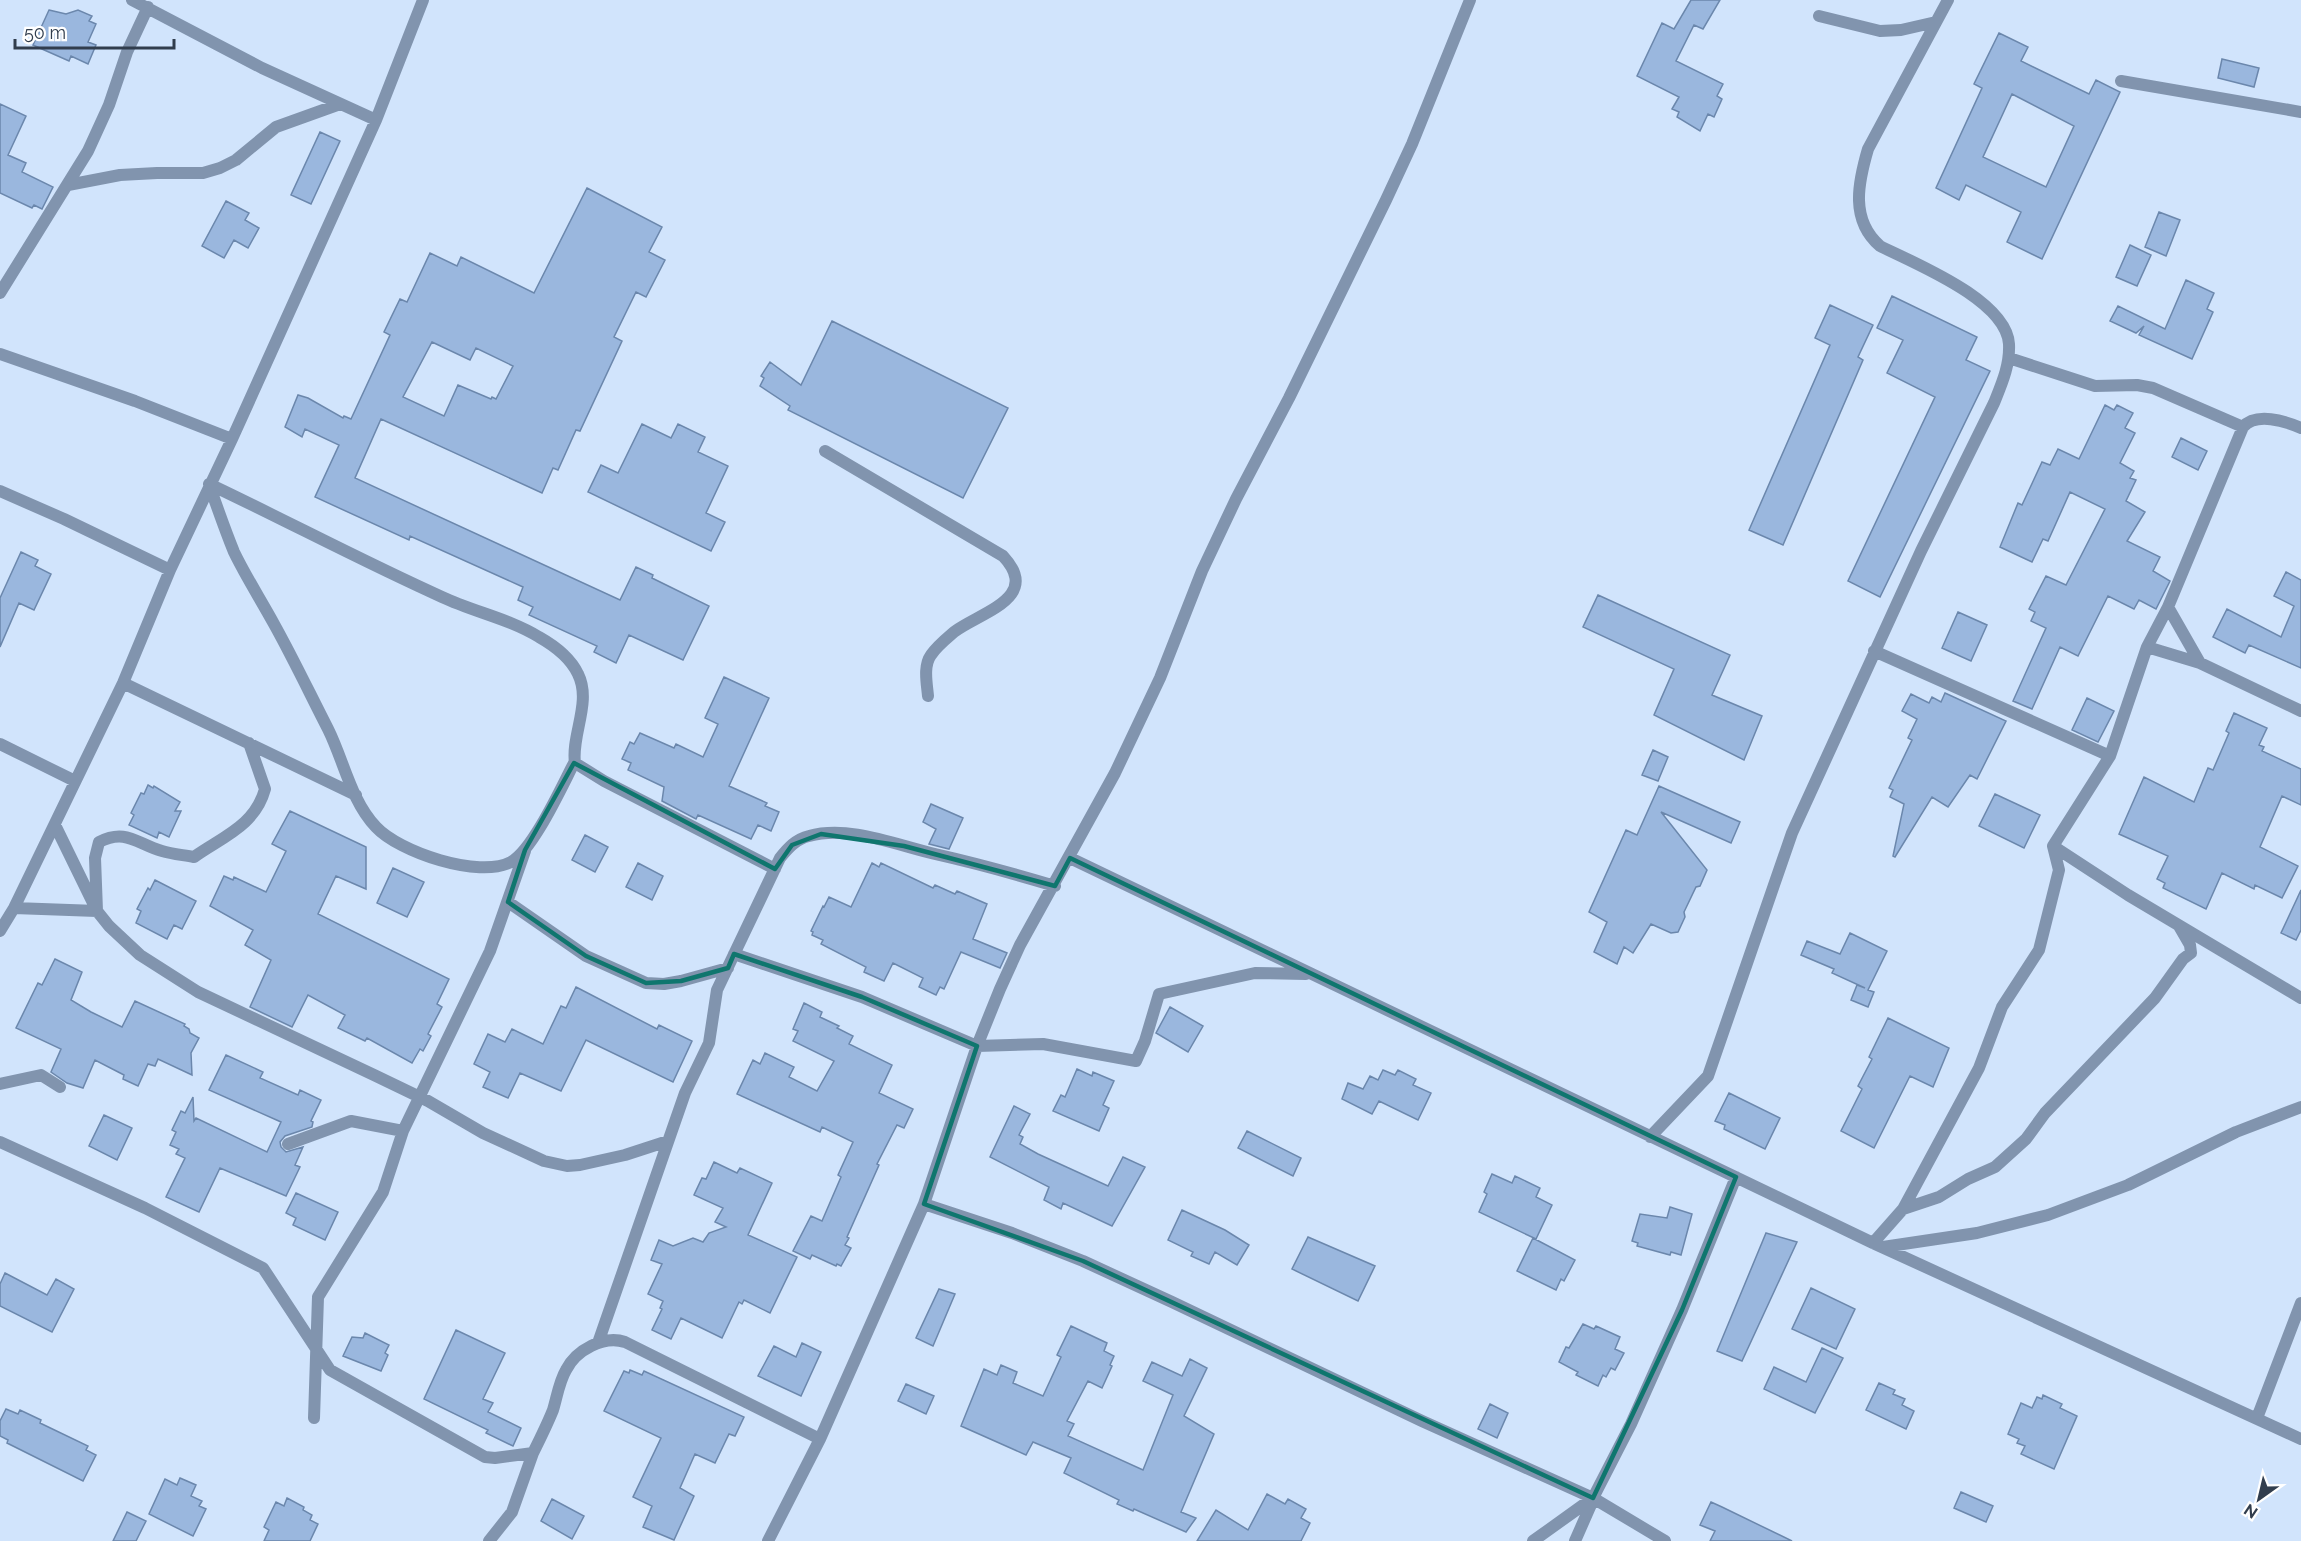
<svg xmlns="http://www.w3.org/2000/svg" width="2301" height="1541" viewBox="0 0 2301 1541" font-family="Raleway,sans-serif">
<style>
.building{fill:#9ab7de;stroke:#6b87ac;stroke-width:1.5;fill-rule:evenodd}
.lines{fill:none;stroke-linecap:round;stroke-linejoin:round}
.minor{stroke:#8194ae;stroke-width:12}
.marked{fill:none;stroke:#0f766e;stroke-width:4.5;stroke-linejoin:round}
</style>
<rect width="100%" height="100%" fill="#d1e4fc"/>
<!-- building -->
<path class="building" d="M1691 0H1720L1703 29 1694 25 1676 61 1723 84 1717 96 1722 99 1714 117 1708 114 1700 131 1677 117 1679 112 1672 109 1679 97 1637 76 1662 23 1674 29Z
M49 10 66 14 78 10 92 16 89 21 96 24 88 42 96 45 88 64 71 56 69 61 33 45Z
M1999 33 2028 47 2021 61 2089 94 2096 80 2120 92 2042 259 2007 242 2021 212 1966 185 1959 200 1936 188 1982 88 1974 84ZM2012 94 2074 126 2046 187 1983 157Z
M2222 59 2259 68 2254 87 2218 78Z
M0 104 26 116 8 155 26 163 22 172 53 187 42 209 34 205 32 208 0 193Z
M320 132 340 141 311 204 291 195Z
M587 188 662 227 649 252 665 260 646 297 636 292 614 337 622 341 580 431 576 430 558 470 553 468 542 493 381 419 355 478 620 600 636 567 653 575 652 578 709 606 683 660 629 635 616 663 594 652 597 646 529 615 533 607 518 600 523 587 410 536 409 540 315 497 339 445 305 429 302 437 285 427 298 395 308 398 343 418 344 416 351 419 390 335 384 332 400 299 407 302 430 253 457 266 461 257 534 293ZM432 342 470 360 476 348 513 366 496 399 492 397 491 399 458 385 444 416 403 397Z
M226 201 249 213 245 220 259 228 248 248 234 240 224 258 202 246Z
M2159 212 2180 220 2166 256 2145 247Z
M2130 245 2151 255 2137 286 2116 277Z
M2186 280 2214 293 2207 309 2213 312 2192 359 2139 335 2144 326 2136 333 2110 321 2118 306 2165 329Z
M1892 296 1977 337 1966 360 1990 371 1880 597 1848 581 1935 397 1887 373 1903 340 1877 328Z
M1830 305 1873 325 1858 357 1863 360 1783 545 1749 530 1830 345 1815 338Z
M832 321 1008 408 963 498 788 410 790 406 760 386 764 378 761 376 770 362 801 385Z
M2105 405 2114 410 2117 405 2133 413 2125 428 2135 433 2120 463 2134 471 2130 478 2136 480 2126 501 2145 512 2127 541 2160 557 2153 571 2170 581 2156 609 2139 600 2134 609 2108 596 2078 656 2060 647 2032 709 2013 701 2046 628 2031 621 2035 612 2029 609 2046 576 2066 585 2105 509 2070 492 2048 541 2043 539 2032 562 2000 547 2018 503 2022 505 2042 462 2050 465 2058 449 2079 459Z
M642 424 671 438 678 424 705 437 698 452 728 466 706 513 725 522 711 551 588 492 601 465 618 473Z
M2181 438 2207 451 2198 470 2172 457Z
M21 552 38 560 35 566 51 574 34 610 19 603 0 647V598Z
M2286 572 2301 580V668L2249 645 2245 653 2213 637 2227 609 2281 637 2294 606 2274 596Z
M1598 595 1730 655 1712 695 1762 716 1744 760 1654 715 1674 669 1583 627Z
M1958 612 1987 625 1971 661 1942 648Z
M724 677 769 698 729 786 767 803 765 806 779 812 771 831 758 825 751 839 698 815 696 819 662 801 664 787 628 770 631 763 622 759 630 742 634 744 640 733 674 748 676 744 703 757 718 724 705 718Z
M1945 693 2006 721 1977 779 1970 775 1948 807 1932 797 1895 857 1893 856 1904 804 1890 797 1893 790 1889 788 1912 740 1908 738 1917 719 1902 711 1911 694 1929 703 1932 697 1941 702Z
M2087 698 2114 711 2098 742 2072 730Z
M2234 713 2267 728 2259 745 2264 747 2262 751 2301 769V805L2282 796 2260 847 2298 866 2282 898 2255 885 2254 889 2222 873 2206 909 2163 888 2165 883 2157 879 2168 856 2119 834 2144 777 2194 802 2208 768 2213 770 2229 733 2226 731Z
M1653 750 1668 757 1658 781 1642 775Z
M148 785 153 788 154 786 180 802 175 811H181L169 837 159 832 157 838 129 825 134 815 131 813 141 793 144 794Z
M1659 786 1740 822 1731 843 1661 812 1707 870 1700 886 1696 887 1684 912 1685 917 1678 932 1671 933 1651 924 1633 953 1624 947 1617 964 1594 952 1607 922 1589 912 1626 830 1637 835Z
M1995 794 2040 815 2024 848 1979 826Z
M931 804 963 818 949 849 929 844 936 829 923 822Z
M290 811 366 847V889L336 876 318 914 449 979 437 1004 442 1007 428 1034 431 1036 423 1051 420 1049 412 1063 367 1038 365 1041 338 1028 345 1015 308 995 292 1027 250 1007 271 960 245 945 253 930 210 906 224 876 233 880 234 877 266 892 286 851 272 844Z
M585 835 608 847 595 872 572 860Z
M638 863 663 876 652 900 626 887Z
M872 863 879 867 881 863 933 888 935 885 955 894 957 891 987 904 973 939 1007 953 1000 968 961 952 944 989 940 987 936 995 919 987 923 978 893 963 884 981 864 972 866 967 821 944 823 940 812 935 813 932 811 931 823 906 824 907 829 897 851 907Z
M393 868 424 882 407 917 377 903Z
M155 880 196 901 182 929 174 925 167 939 136 923 141 911 137 909 148 888 150 890Z
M2301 890V930L2296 940 2281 933Z
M1850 933 1887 951 1868 990 1874 992 1868 1007 1851 1000 1857 985 1865 988 1832 973 1834 969 1801 955 1807 941 1840 954Z
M55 959 82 972 71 1000 91 1012 122 1027 135 1001 185 1024 184 1026 189 1029 190 1033 199 1038 191 1053 192 1075 158 1059 155 1066 148 1064 138 1086 123 1079 124 1075 95 1060 83 1088 67 1083 51 1072 61 1049 16 1028 38 983 42 985Z
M576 987 657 1029 659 1025 692 1041 673 1082 586 1040 561 1091 520 1073 508 1098 483 1087 490 1072 474 1064 488 1034 505 1042 512 1029 543 1044 561 1006 566 1008Z
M804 1003 822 1012 820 1017 839 1026 837 1028 853 1036 849 1044 892 1065 879 1093 913 1109 904 1128 897 1125 877 1164 879 1165 847 1237 849 1238 845 1245 851 1248 841 1266 837 1264 836 1266 812 1255 810 1259 793 1251 811 1216 822 1221 841 1177 838 1175 853 1142 822 1127 820 1132 737 1094 753 1060 760 1064 765 1053 794 1067 789 1077 817 1091 834 1061 793 1041 798 1031 793 1029Z
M1170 1007 1203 1026 1188 1052 1156 1033Z
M1888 1018 1949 1048 1933 1087 1910 1076 1874 1148 1841 1131 1862 1089 1858 1086 1872 1059 1869 1057Z
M226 1055 263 1072 260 1078 298 1095 300 1090 321 1100 311 1121 313 1122 312 1127 285 1136 280 1142 281 1147 286 1152 303 1147 295 1165 300 1167 286 1196 220 1168 199 1212 166 1197 185 1158 176 1154 179 1149 170 1145 176 1132 172 1130 181 1111 185 1113 193 1097 194 1121 196 1118 267 1152 281 1122 209 1090Z
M1077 1069 1092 1076 1093 1072 1114 1081 1103 1105 1109 1108 1099 1131 1053 1111 1061 1095 1065 1097Z
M1383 1070 1395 1075 1398 1070 1416 1079 1413 1085 1431 1093 1418 1120 1379 1101 1372 1114 1342 1099 1348 1083 1363 1089 1370 1076 1378 1080Z
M1729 1093 1780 1118 1765 1149 1724 1129 1725 1125 1715 1121Z
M1014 1106 1030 1114 1019 1135 1023 1137 1020 1144 1038 1154 1108 1186 1123 1157 1145 1167 1112 1226 1063 1203 1061 1209 1044 1200 1049 1187 990 1157Z
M104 1115 132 1128 117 1160 89 1146Z
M1247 1131 1301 1158 1293 1176 1238 1148Z
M714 1162 737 1173 740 1168 772 1183 748 1235 797 1257 770 1313 744 1300 742 1304 739 1302 722 1338 681 1318 671 1339 652 1330 662 1309 660 1308 663 1301 648 1294 662 1264 651 1260 659 1240 673 1246 693 1238 703 1242 709 1233 726 1227 715 1222 723 1208 694 1195 702 1178 706 1179Z
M1492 1174 1512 1183 1515 1176 1540 1188 1536 1197 1552 1205 1536 1239 1479 1212 1487 1194 1484 1192Z
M296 1193 338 1212 325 1240 293 1225 296 1218 286 1213Z
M1670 1207 1692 1214 1681 1255 1671 1252 1670 1255 1637 1246 1638 1243 1632 1241 1640 1214 1667 1218Z
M1182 1210 1225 1230 1249 1245 1237 1265 1215 1252 1209 1264 1191 1256 1193 1252 1168 1240Z
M1766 1233 1797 1242 1742 1361 1717 1351Z
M1308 1237 1375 1266 1358 1301 1292 1269Z
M1533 1238 1575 1260 1564 1281 1561 1279 1556 1290 1517 1271Z
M5 1273 47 1295 56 1279 74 1289 52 1332 0 1306V1284Z
M1811 1288 1855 1309 1836 1349 1792 1329Z
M939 1289 955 1294 933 1346 916 1338Z
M1583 1324 1594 1329 1596 1326 1620 1337 1615 1349 1624 1353 1615 1370 1611 1368 1606 1377 1603 1375 1598 1386 1576 1375 1578 1372 1559 1362 1566 1347 1569 1348Z
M1071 1326 1107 1343 1104 1351 1114 1356 1110 1365 1112 1366 1102 1388 1088 1381 1067 1421 1074 1424 1068 1436 1143 1470 1173 1395 1143 1381 1152 1362 1182 1376 1190 1359 1207 1368 1184 1416 1214 1434 1181 1512 1196 1518 1186 1532 1134 1509 1133 1511 1117 1504 1119 1500 1064 1473 1071 1458 1033 1442 1026 1455 961 1426 984 1369 997 1375 1001 1365 1017 1372 1013 1383 1043 1396 1061 1357 1057 1355Z
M456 1330 505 1353 483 1399 493 1403 488 1412 521 1428 513 1446 486 1433 488 1430 424 1399Z
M365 1333 389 1345 385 1353 388 1355 381 1371 343 1356 352 1337 363 1338Z
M802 1343 821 1352 801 1396 758 1376 774 1346 796 1357Z
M1822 1348 1843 1358 1815 1413 1764 1389 1774 1367 1806 1382Z
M630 1370 642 1375 644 1371 744 1417 735 1436 729 1434 715 1463 695 1454 680 1488 694 1496 674 1540 643 1527 652 1506 633 1497 661 1438 604 1411 624 1371 629 1373Z
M1879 1383 1895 1390 1893 1394 1905 1399 1902 1405 1914 1411 1906 1429 1866 1410Z
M906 1384 934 1396 926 1414 898 1401Z
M2043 1395 2062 1404 2060 1408 2077 1416 2054 1469 2021 1454 2025 1446 2017 1443 2019 1439 2008 1434 2021 1403 2032 1408 2037 1397 2042 1399Z
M1490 1404 1508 1413 1497 1438 1478 1429Z
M6 1409 18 1414 20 1410 41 1420 40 1423 88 1446 86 1450 96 1455 83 1481 7 1443 8 1440 0 1436V1421Z
M180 1478 196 1485 191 1496 202 1501 199 1506 206 1509 193 1536 149 1514 165 1479 177 1485Z
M1961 1492 1993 1506 1986 1522 1954 1508Z
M1267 1494 1285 1504 1288 1499 1306 1509 1301 1518 1310 1523 1301 1541H1197L1216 1510 1248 1530Z
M287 1498 304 1507 303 1510 312 1515 310 1520 318 1524 310 1541H264L269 1530 264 1527 276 1502 284 1506Z
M552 1499 584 1516 572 1539 541 1521Z
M1711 1502 1722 1507 1792 1541H1710L1715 1531 1700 1525Z
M127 1512 146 1521 136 1541H113Z"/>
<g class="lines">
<!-- minor -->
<path class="minor" d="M132 0 262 68 376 120
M1819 16 1880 31 1901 30 1936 22
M2121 81 2301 112
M68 185 120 175 157 173H203L220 168 236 160 276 127 340 104
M0 293 88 151 109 105 127 52 148 7
M0 354 135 401 232 439
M2009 358 2095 386 2137 385 2153 388 2243 427
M825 451 1003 556C1042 598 981 612 954 632 947 638 936 647 931 655 923 666 927 684 928 696
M209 484C287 521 364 562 442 597 474 612 510 619 539 637 555 646 570 657 578 674 592 702 571 735 575 763L604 781 775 869
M209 484C217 507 225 530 234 552 246 577 261 600 274 624 293 658 310 694 328 729 344 761 351 801 376 827 399 852 479 879 511 862 533 850 562 786 574 763
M0 491 64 519 170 570
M2168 607 2200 663
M2147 647 2200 663 2301 711
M1874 651 2110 756
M123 683 356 795
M0 744 75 781
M55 825 97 911 109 926 140 955 198 992 374 1075 428 1101 483 1133 544 1161 567 1166 580 1165 625 1155 668 1141
M2053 846 2128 895 2301 998
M1070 858 1873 1243 2301 1439
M508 902 586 956 646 983 664 984 681 981 728 968
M14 908 97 911 95 858 99 842C126 828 137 844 162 851 172 854 184 855 194 857 222 837 255 826 265 789L249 743
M0 931 14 908 123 683 170 570 232 439 376 120 423 0
M734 954 862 997 977 1046 1043 1044 1136 1061 1145 1041 1159 994 1255 973 1306 974
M0 1084 41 1075 60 1087
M1650 1137 1708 1076 1792 833 1921 551 1994 403C2002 383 2010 365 2009 344 2006 300 1916 264 1880 246 1850 220 1858 183 1868 149L1948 0
M0 1142 145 1208 263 1268 330 1370 485 1457 495 1458 533 1453C540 1439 547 1425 553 1410 557 1397 559 1382 566 1370 576 1350 604 1335 625 1342L820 1439
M288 1144 351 1121 403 1131
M924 1204 1012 1233 1083 1261 1172 1302 1422 1421 1593 1498 1665 1541
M1903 1209 1939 1197 1968 1179 1995 1167 2026 1139 2045 1113 2155 998 2183 959 2191 953 2190 945 2179 926
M1873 1243 1903 1209 1979 1068 2002 1007 2039 950 2059 870 2053 846 2110 756 2147 647 2168 607 2243 427C2256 412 2285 421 2301 428
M1883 1247 1977 1233 2048 1215 2128 1185 2236 1132 2301 1107
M598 1343 685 1093 709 1043 717 990 780 858C788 848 796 839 809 836 849 825 896 845 935 854 975 863 1015 874 1055 886
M314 1418 318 1297 383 1192 403 1131 490 951 525 851
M2257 1418 2301 1303
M489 1541 512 1512 533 1453
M768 1541 820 1439 924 1204 977 1046 1000 989 1020 945 1115 773 1160 678 1202 571 1236 499 1289 398 1386 200 1412 144 1470 0
M1533 1541 1593 1498 1631 1424 1682 1310 1736 1177
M1575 1541 1593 1500"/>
</g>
<!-- marked area -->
<path class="marked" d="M574 763 775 869 792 845 821 834 904 846 1055 886 1070 858 1736 1177 1682 1310 1593 1498 1083 1261 924 1204 977 1046 862 997 734 954 728 968 681 981 646 983 586 956 508 902 525 850Z"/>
<!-- north arrow -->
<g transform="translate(2259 1499) rotate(214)" stroke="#ffffff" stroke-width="4.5" paint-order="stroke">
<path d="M0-4.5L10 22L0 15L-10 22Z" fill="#313d4d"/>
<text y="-9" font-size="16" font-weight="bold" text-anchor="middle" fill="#313d4d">N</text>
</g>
<!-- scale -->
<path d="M15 39v9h159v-9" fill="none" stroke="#313d4d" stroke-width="3"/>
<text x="24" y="39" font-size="18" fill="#313d4d" stroke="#ffffff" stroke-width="4.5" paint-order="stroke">50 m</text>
</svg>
